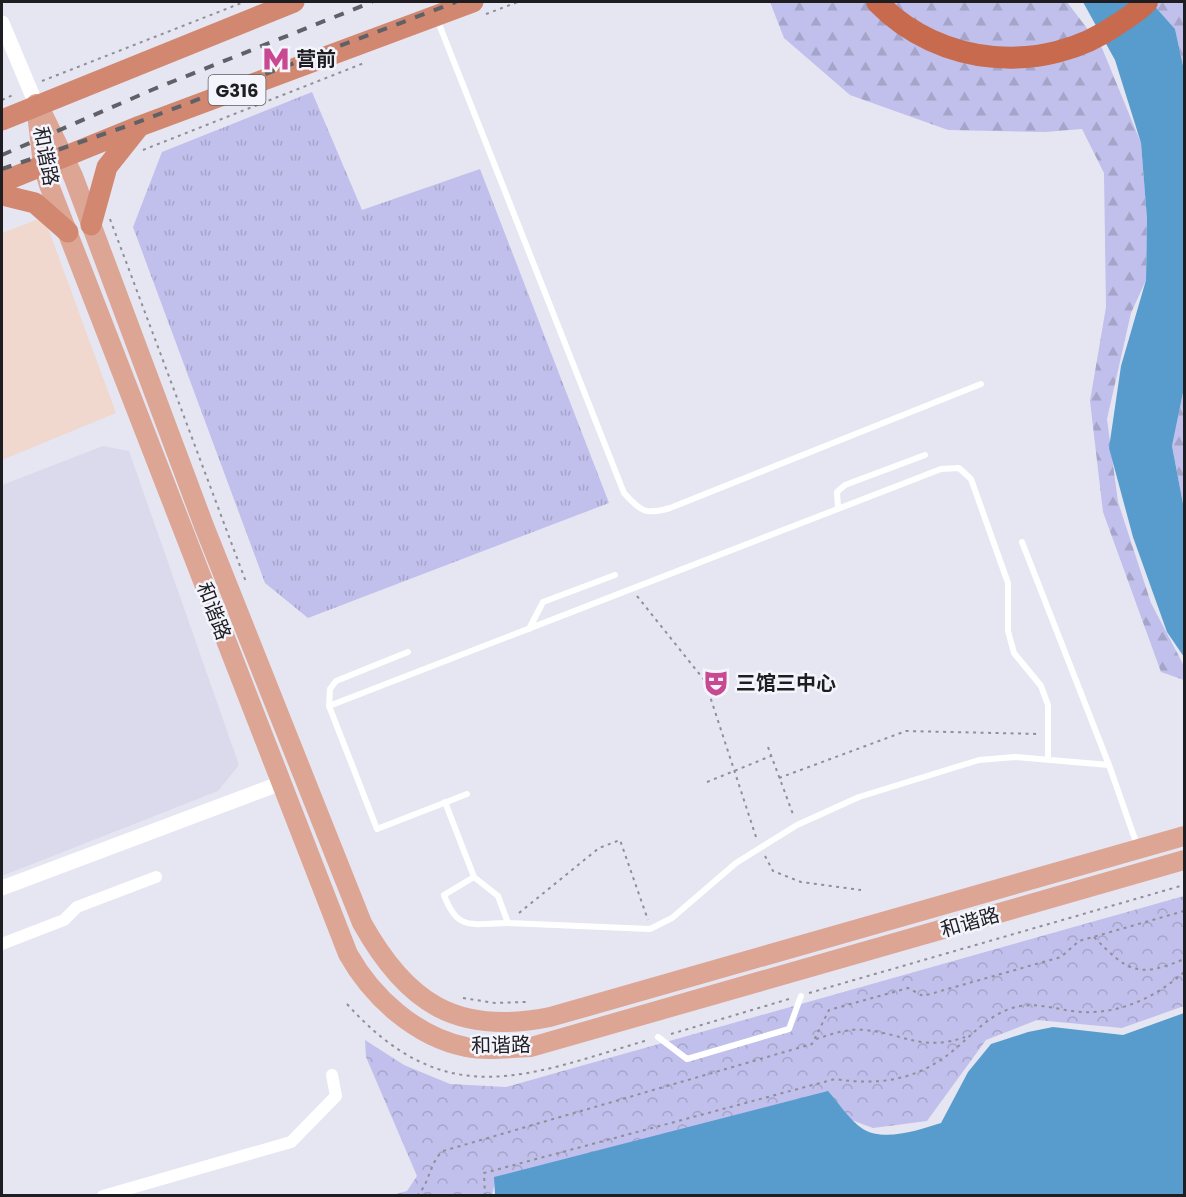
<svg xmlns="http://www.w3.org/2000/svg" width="1186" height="1197" viewBox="0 0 1186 1197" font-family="Poppins,'Noto Sans SC',sans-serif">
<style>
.built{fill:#dbdaed}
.industrial{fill:#f0d8ce}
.grass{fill:url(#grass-tufts)}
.forest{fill:url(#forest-firs)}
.park{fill:url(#park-crowns)}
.water{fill:#589cce}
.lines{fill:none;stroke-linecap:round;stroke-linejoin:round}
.path{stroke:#8f8f97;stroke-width:2;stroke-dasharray:3 4.5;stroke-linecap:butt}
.service{stroke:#fff;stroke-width:6}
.minor{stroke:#fff;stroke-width:12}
.tertiary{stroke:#fff;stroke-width:15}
.primary{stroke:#dda694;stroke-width:20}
.trunk{stroke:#d28870;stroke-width:21}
.motorway{stroke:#c76a4d;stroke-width:22}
.rail{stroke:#606067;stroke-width:4;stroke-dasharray:10 10;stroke-linecap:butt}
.labels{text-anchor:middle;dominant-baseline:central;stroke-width:5;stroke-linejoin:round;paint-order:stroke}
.shield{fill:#f4f4fd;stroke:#5e5e64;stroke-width:1.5}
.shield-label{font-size:18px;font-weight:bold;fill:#1e1e22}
.poi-label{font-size:20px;font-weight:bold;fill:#1e1e22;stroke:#f4f4fd;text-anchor:start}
.street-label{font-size:20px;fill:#1e1e22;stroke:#f4f4fd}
</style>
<defs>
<pattern id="grass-tufts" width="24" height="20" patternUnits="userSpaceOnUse" patternTransform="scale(1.5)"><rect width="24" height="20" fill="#c1bfeb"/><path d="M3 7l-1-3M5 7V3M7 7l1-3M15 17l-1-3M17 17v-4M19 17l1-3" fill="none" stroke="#a5a4c9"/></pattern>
<pattern id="forest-firs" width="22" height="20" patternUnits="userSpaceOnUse" patternTransform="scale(1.5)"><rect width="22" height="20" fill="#c1bfeb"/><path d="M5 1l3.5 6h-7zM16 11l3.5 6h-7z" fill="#a5a4c9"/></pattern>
<pattern id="park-crowns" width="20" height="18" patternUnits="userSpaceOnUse" patternTransform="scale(1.5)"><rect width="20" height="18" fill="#c1bfeb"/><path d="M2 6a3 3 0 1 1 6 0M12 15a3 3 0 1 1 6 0" fill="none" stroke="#a5a4c9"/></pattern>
</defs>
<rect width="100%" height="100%" fill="#e6e6f2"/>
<!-- built -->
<path class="built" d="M103 446 129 451 239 765 218 791 2 876V485Z"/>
<!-- industrial -->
<path class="industrial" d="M44 217 116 413 2 460V233Z"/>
<!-- grass -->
<path class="grass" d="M312 92 362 210 480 169 609 503 308 618 265 583 133 227 162 152Z"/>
<!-- forest -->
<path class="forest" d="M770 2H1067L1102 48 1141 143 1147 219 1146 280 1131 313 1107 419 1118 502 1151 603 1184 666V680L1161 672 1103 512 1090 401 1106 307 1104 173 1082 129 1045 132 948 130 850 95 784 38Z
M1151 2H1184V70L1175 29Z
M1184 388V509L1172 446Z"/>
<!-- park -->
<path class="park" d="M1184 896V1006L1122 1028 1037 1020 986 1040 927 1121 873 1128 811 1105 495 1182 492 1195H392L407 1191 417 1176 366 1057 365 1040 404 1065 450 1084 506 1087Z"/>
<!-- water -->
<path class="water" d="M1083 2H1151L1175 29 1184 70V388L1172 446 1184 509V657L1167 632 1133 537 1109 448 1121 366 1146 280 1147 219 1141 143 1115 60Z
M1184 1013V1195H495L494 1177 828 1091C838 1102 850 1121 863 1129 884 1142 919 1130 941 1123L968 1072 991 1044 1028 1032 1053 1027 1123 1035Z"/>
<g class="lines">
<!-- path -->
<path class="path" d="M486 14 518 2
M42 81 244 2
M2 100 15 94
M143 150 364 63
M110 219 246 582
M637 596 705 681 757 840
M768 747 794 817
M779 778 906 731 1039 734
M707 782 771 756
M765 856 773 871 801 882 861 890
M519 913 599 848 620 840 648 920
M1094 937C1127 971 1138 979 1184 959
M809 993 1184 885
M463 998 495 1003 526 1002
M347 1004C446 1114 525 1076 648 1040
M671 1034 789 999
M816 1039C832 1034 848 1028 865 1030 905 1034 922 1052 965 1037
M417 1196C430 1183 429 1163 443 1151L812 1044 829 1010 908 988 923 996 1061 957 1079 941 1184 911
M485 1196 484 1173 835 1079C880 1086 919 1080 955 1049 973 1034 986 1018 1009 1009 1031 1001 1051 1008 1072 1011 1114 1017 1154 999 1184 972"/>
<!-- service -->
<path class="service" d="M437 19 624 493C641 512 646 515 670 508L981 384
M838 508 837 492 845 485 925 455
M1022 542 1109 765 1137 845
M529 629 543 602 615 575
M329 706 330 689 336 681 408 652
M467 794 377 829 329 706 941 469 959 468 971 479 1008 583V631L1014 653 1041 686 1048 705V759
M445 802 474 877 498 896 508 923 650 929 672 918 736 863 797 825 859 797 979 760 1015 757 1109 765
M474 877 444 895C458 933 473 923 508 923
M658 1037 687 1059 789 1029 801 996"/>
<!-- minor -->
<path class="minor" d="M2 944 64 920 77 907 156 877
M103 1196 291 1142 336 1096 332 1075"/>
<!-- tertiary -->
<path class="tertiary" d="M2 23 36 104
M2 888 281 783"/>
<!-- primary -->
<path class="primary" d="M36 104 43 165 49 185 348 954C372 997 416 1037 466 1047 487 1051 509 1048 531 1047L1184 860
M42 113 73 176 204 526 362 923C406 1002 456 1036 550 1017L1184 836"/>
<!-- trunk -->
<path class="trunk" d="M2 120 294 2
M2 182 140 126 473 2
M2 195 35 203 68 232
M91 225 107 167 138 128"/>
<!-- motorway -->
<path class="motorway" d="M877 2C940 67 1044 76 1118 24 1128 17 1139 11 1147 2"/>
<!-- rail -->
<path class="rail" d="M2 155 154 89 372 2
M2 169 133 124 456 2"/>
</g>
<!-- icons -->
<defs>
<symbol id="metro-bare" viewBox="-9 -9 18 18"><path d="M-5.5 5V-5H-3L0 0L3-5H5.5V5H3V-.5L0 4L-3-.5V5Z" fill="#c84892" stroke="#f4f4fd" stroke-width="2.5" paint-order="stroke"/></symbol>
<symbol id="theatre-bare" viewBox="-9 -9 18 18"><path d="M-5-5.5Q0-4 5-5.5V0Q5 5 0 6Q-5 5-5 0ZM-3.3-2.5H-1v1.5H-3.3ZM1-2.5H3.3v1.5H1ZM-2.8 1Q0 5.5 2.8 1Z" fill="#c84892" stroke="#f4f4fd" stroke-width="2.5" paint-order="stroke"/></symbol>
</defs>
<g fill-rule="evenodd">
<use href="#metro-bare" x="257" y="40" width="38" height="38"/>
<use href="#theatre-bare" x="697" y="664" width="38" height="38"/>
</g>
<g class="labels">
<!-- shield labels -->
<rect class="shield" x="208.5" y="75" width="57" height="30" rx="4.5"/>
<g class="shield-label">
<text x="237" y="90">G316</text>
</g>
<!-- poi labels -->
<g class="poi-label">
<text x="296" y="59">营前</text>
<text x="736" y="683">三馆三中心</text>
</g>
<!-- street labels -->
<g class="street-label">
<text transform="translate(46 156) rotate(79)">和谐路</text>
<text transform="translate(214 611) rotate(69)">和谐路</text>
<text transform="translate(970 922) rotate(-16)">和谐路</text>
<text transform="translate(501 1045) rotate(-1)">和谐路</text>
</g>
</g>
<!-- border -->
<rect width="1186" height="1197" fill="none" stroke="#1e1e22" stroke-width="6"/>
</svg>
